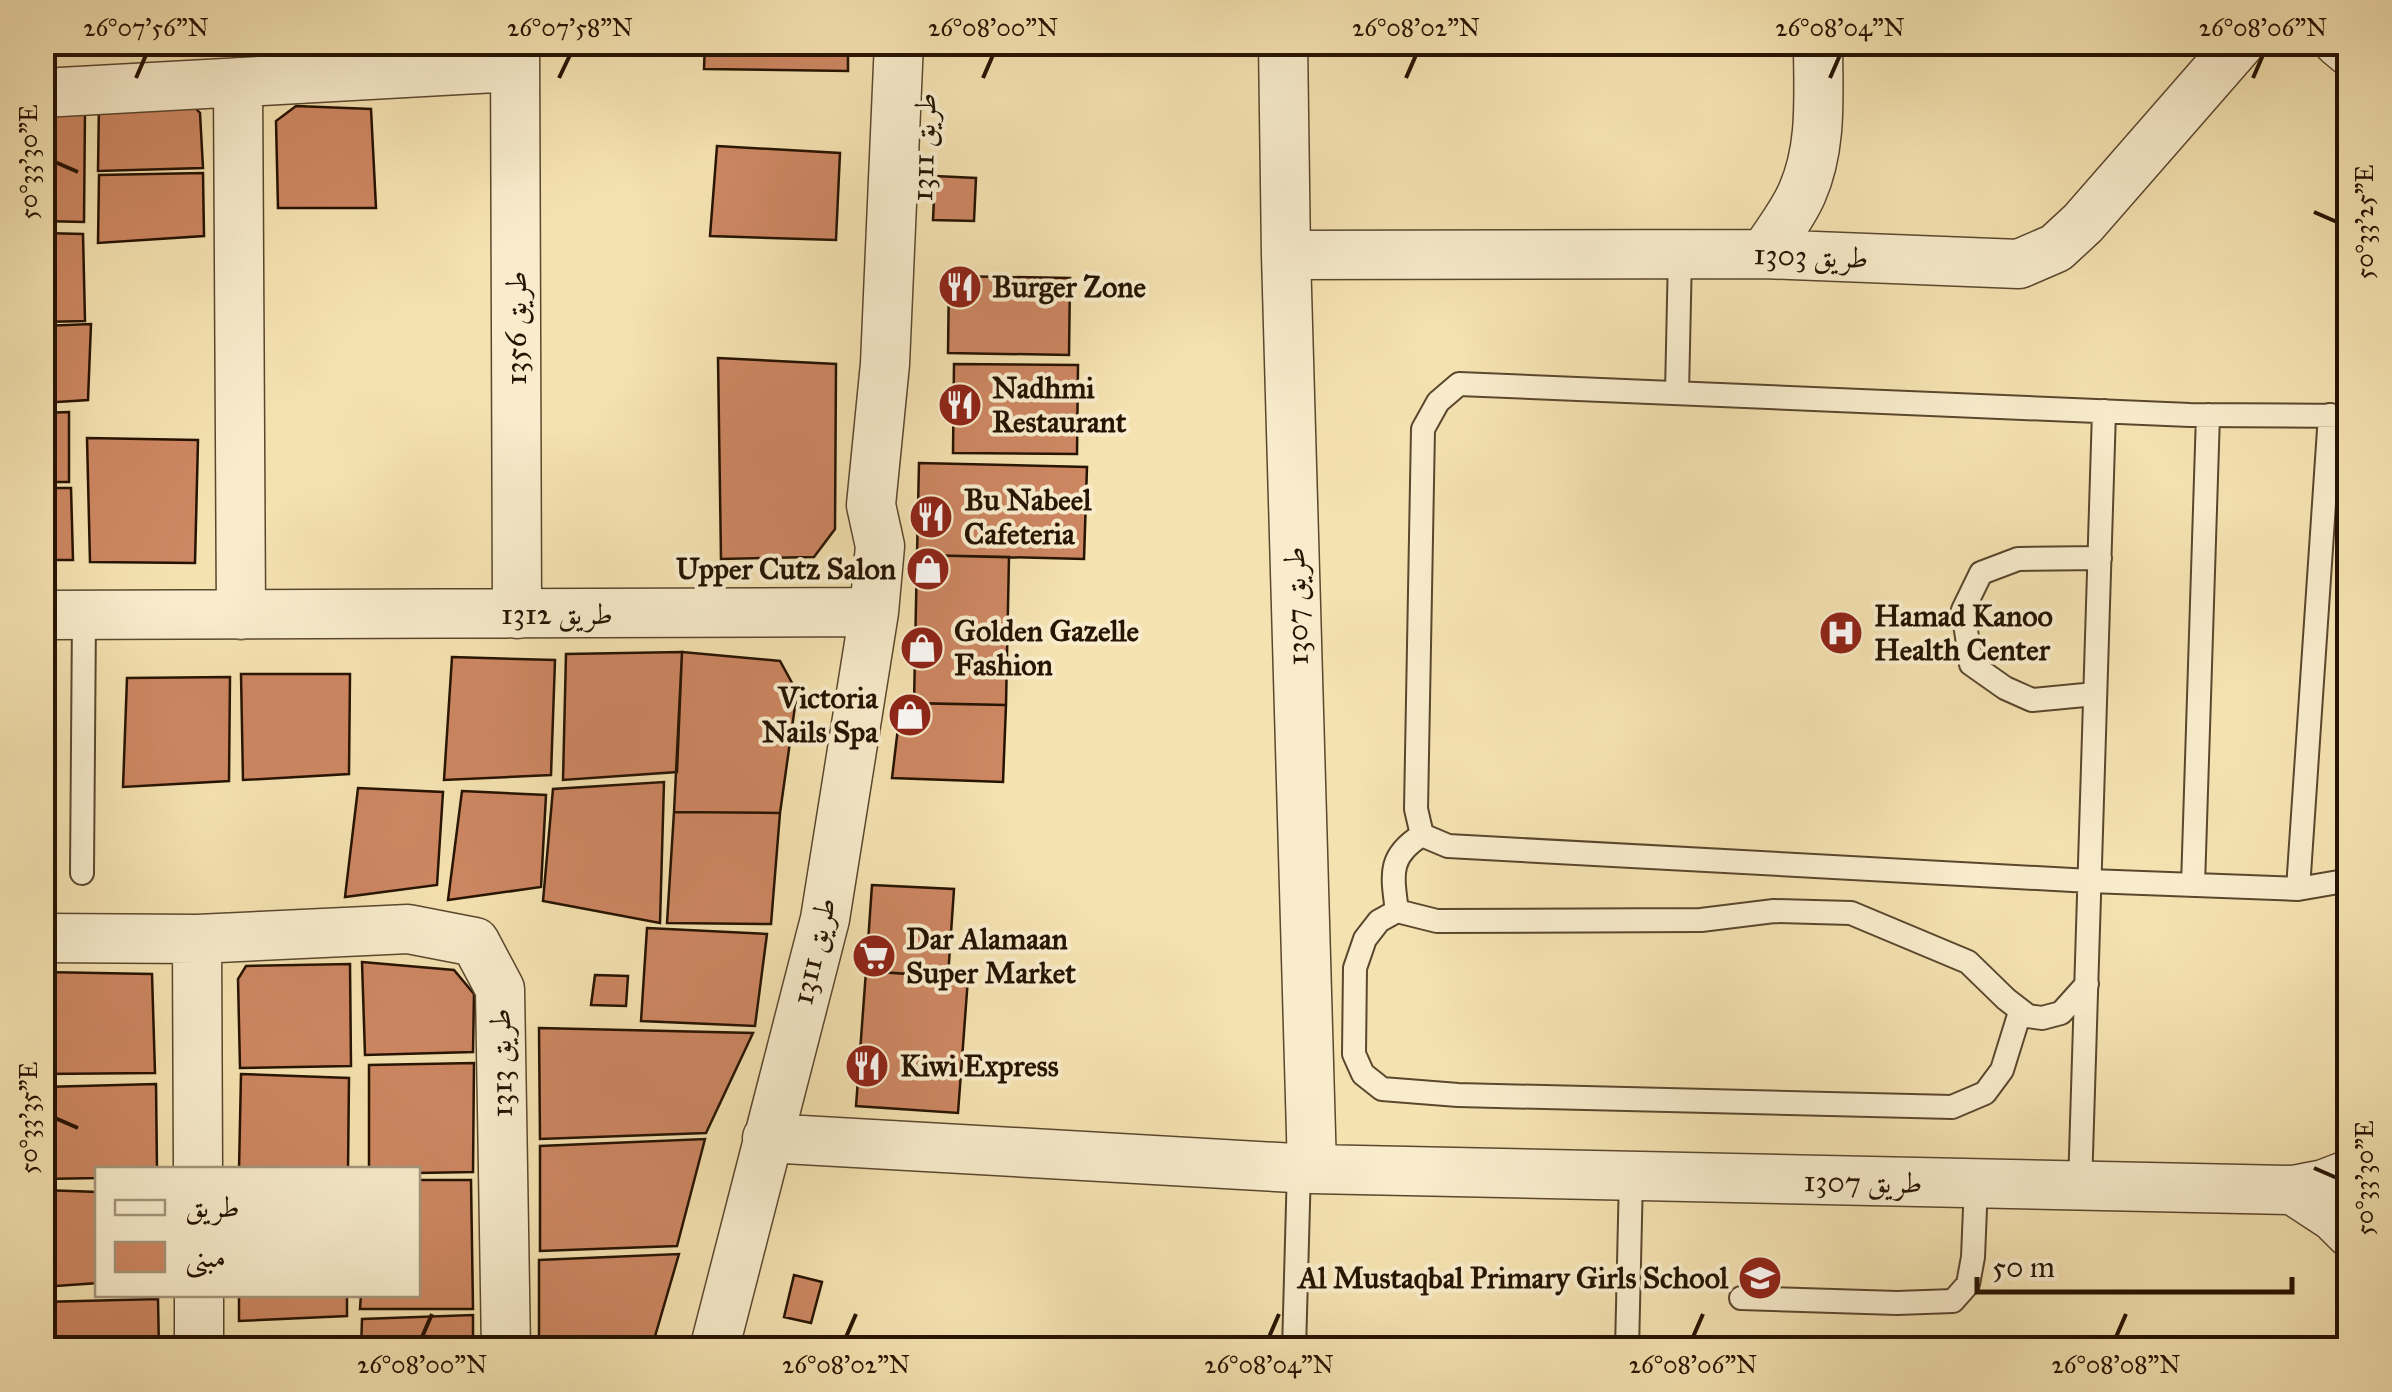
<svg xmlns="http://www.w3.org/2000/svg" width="2392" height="1392" viewBox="0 0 2392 1392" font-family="'IM FELL Great Primer',Amiri,serif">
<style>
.building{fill:#cd8762;stroke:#261302;stroke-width:2.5}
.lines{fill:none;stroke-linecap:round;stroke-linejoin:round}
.service-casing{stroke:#5a472e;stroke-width:26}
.minor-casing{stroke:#5a472e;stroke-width:51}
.service{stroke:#f8eccc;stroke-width:22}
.minor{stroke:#f8eccc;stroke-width:48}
.ticks{fill:none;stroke:#261302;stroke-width:4}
.labels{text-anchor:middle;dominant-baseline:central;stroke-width:8;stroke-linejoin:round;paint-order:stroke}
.street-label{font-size:30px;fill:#261302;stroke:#f8eccc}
.poi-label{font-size:30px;font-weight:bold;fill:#261302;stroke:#f8eccc;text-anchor:start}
.neatline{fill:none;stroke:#261302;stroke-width:4}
.ticks-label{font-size:25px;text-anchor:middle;fill:#261302}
</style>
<rect width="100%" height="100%" fill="#f5e2b1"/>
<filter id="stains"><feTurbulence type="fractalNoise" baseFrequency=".002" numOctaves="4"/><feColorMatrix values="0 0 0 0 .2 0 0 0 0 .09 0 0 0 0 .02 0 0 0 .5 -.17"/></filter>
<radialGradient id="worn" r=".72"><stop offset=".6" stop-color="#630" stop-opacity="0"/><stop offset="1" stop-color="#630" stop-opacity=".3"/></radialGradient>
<!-- building -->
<path class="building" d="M705 42H848V71L704 69Z
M188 100 200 113 203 168 98 171 99 103Z
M296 106 371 109 376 208H278L276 121Z
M85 110 84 222 42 221V112Z
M717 146 840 153 836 240 710 236Z
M203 173 204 236 98 243 99 175Z
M935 176 976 178 974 221 933 220Z
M42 233 83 234 85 321 42 322Z
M949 276 1070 278 1069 355 948 353Z
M91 324 88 400 42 403V326Z
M718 358 836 364 835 529 814 557 721 559Z
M954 364 1078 365 1077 454 953 453Z
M69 412V482H42V413Z
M87 438 198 440 195 563 90 562Z
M919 463 1087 467 1084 559 917 555Z
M42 488H71L73 560H42Z
M917 555 1009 557 1006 705 914 703Z
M682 652 780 661 797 692 780 813 674 812Z
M682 652 677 772 563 780 566 654Z
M452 657 555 660 551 775 444 780Z
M241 674H350L349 774 243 780Z
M230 677 229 781 123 787 127 678Z
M42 689H47V780H42Z
M901 703 1006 705 1003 782 892 778Z
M664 782 660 923 543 901 553 789Z
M358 788 443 792 437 885 345 897Z
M462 791 546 795 541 887 448 900Z
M674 812 780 813 771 924 667 923Z
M872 885 954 889 948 977 866 971Z
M647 928 767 934 755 1026 641 1021Z
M362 962 454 970 474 994 473 1052 365 1055Z
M350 964 351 1066 240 1068 238 979 246 966Z
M866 971 968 978 958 1113 856 1106Z
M42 972 152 974 155 1073 42 1074Z
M595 975 628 976 626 1006 591 1005Z
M539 1028 753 1033 706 1133 540 1139Z
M474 1063 473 1172 418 1173V1170H369V1065Z
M241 1074 349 1078 348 1170H239Z
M156 1084 157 1170H98V1178L43 1179V1087Z
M705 1139 677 1246 540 1251V1146Z
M418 1180H471L473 1309H360L361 1294H418Z
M42 1190 98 1192V1283L42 1287Z
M679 1254 651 1350H539V1260Z
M794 1275 822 1282 811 1323 784 1317Z
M239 1294H347V1316L239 1321Z
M158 1299 159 1350H42V1302Z
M473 1315V1350H361L362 1319Z"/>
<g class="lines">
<defs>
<path id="service" d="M1677 393 1680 254
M2350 416 2190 415 1459 384 1438 402 1423 429 1416 809 1422 835 1448 846 2090 881 2298 889 2350 880
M2095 694 2032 700 2005 688 1971 664 1963 610 1981 573 2018 559 2100 558
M1422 835C1388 856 1392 874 1397 911L1437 921 1701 920 1774 911 1851 913 1968 962 2006 999 2028 1016 2042 1018 2061 1013 2087 984
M82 873 84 615
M2193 885 2208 415
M2298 889 2330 415
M1397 911 1379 921 1365 939 1355 968 1354 1054 1363 1074 1382 1089 1458 1095 1952 1107 1985 1093 2002 1070 2020 1012
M2080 1187 2104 411
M1741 1298 1897 1303 1953 1301 1968 1284 1973 1257 1976 1184
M1294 1350 1299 1168
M1627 1350 1631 1176"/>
<path id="minor" d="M515 42 517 614
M1283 42 1286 255 1312 1169
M2338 42 2350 52
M238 82 241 615
M42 93 515 67
M1764 254C1777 234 1793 214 1802 193 1823 146 1818 93 1818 42
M1286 255 1764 254 2019 264 2056 248 2083 223 2241 42
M42 615 874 612
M42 938 197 939 408 929 475 942 500 989 506 1350
M197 939 198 1170
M767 1138 1312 1169 2293 1190 2324 1184 2350 1174
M2293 1190 2334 1217 2350 1233
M199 1294V1350
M714 1350 825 919 874 612 880 546 871 505 885 364 899 42"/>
</defs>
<!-- service casing -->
<use href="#service" class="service-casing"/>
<!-- minor casing -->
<use href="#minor" class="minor-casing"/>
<!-- service -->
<use href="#service" class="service"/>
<!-- minor -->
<use href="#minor" class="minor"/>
</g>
<!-- ticks -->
<path class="ticks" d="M136 78 146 55M559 78 570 55M983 78 993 55M1406 78 1416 55M1830 78 1840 55M2253 78 2263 55M55 162 78 172M2314 212 2337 222M55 1118 78 1128M2314 1168 2337 1178M422 1337 432 1314M846 1337 856 1314M1269 1337 1279 1314M1693 1337 1703 1314M2116 1337 2126 1314"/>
<!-- icons -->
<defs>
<symbol id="restaurant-disc" viewBox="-11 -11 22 22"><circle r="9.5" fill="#8f2418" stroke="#f8eccc"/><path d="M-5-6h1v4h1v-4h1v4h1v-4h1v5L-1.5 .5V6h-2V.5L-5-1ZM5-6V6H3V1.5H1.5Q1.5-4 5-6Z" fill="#fff"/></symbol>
<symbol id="shop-disc" viewBox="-11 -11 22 22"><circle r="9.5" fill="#8f2418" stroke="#f8eccc"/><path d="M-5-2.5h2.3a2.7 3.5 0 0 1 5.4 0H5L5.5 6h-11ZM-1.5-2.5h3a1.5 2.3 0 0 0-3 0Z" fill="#fff"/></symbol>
<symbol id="hospital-disc" viewBox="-11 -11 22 22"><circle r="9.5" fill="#8f2418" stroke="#f8eccc"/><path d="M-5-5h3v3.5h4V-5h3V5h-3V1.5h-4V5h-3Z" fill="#fff"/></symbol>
<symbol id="supermarket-disc" viewBox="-11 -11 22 22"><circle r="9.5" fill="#8f2418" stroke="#f8eccc"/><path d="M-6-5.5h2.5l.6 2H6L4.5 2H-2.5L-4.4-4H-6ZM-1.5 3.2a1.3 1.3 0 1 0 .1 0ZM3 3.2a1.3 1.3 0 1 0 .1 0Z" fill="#fff"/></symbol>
<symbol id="school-disc" viewBox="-11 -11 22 22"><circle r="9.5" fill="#8f2418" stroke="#f8eccc"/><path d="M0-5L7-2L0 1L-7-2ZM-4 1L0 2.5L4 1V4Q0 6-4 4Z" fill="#fff"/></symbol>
</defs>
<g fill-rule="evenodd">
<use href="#restaurant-disc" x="935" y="262" width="50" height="50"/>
<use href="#restaurant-disc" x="935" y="380" width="50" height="50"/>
<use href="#restaurant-disc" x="906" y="492" width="50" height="50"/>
<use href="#shop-disc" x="903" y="544" width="50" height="50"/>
<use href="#hospital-disc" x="1816" y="608" width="50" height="50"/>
<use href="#shop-disc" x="897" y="623" width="50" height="50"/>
<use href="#shop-disc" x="885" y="690" width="50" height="50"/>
<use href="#supermarket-disc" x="849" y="931" width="50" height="50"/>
<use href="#restaurant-disc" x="842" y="1041" width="50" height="50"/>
<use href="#school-disc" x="1735" y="1253" width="50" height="50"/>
</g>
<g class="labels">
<!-- street labels -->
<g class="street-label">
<text transform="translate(924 147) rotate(-88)">طريق 1311</text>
<text transform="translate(1811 256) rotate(2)">طريق 1303</text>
<text transform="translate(516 328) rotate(-90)">طريق 1356</text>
<text transform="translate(1296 606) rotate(-92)">طريق 1307</text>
<text x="557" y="614">طريق 1312</text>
<text transform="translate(814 951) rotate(-77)">طريق 1311</text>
<text transform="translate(501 1063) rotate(-91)">طريق 1313</text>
<text transform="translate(1863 1182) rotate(1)">طريق 1307</text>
</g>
<!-- poi labels -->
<g class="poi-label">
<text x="992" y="287">Burger Zone</text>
<text x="992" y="388">Nadhmi<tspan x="992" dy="34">Restaurant</tspan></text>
<text x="964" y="500">Bu Nabeel<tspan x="964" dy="34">Cafeteria</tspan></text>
<text x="896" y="569" text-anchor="end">Upper Cutz Salon</text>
<text x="1874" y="616">Hamad Kanoo<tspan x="1874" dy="34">Health Center</tspan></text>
<text x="954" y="631">Golden Gazelle<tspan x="954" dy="34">Fashion</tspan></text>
<text x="878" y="698" text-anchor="end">Victoria<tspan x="878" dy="34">Nails Spa</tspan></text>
<text x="906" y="939">Dar Alamaan<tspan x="906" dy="34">Super Market</tspan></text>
<text x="900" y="1066">Kiwi Express</text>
<text x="1728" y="1278" text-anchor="end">Al Mustaqbal Primary Girls School</text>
</g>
</g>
<!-- margin -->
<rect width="2392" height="1392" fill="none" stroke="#f5e2b1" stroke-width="110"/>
<!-- legend -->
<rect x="95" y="1167" width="325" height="130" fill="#f8eccc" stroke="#a4957b" stroke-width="2.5"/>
<rect x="115" y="1200" width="50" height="15" fill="#f8eccc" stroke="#a4957b" stroke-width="2.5"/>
<text x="185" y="1217" font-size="30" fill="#261302">طريق</text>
<rect x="115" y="1242" width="50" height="30" fill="#cd8762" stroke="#a4957b" stroke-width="2.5"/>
<text x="185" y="1267" font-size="30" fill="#261302">مبنى</text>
<!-- scale -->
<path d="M1977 1277v15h315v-15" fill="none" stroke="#261302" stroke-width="5"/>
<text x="1992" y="1277" font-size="30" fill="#261302" stroke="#f8eccc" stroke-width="8" paint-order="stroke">50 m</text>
<rect x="55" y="55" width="2282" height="1282" class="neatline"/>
<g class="ticks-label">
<text x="146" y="36">26°07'56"N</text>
<text x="570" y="36">26°07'58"N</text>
<text x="993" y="36">26°08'00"N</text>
<text x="1416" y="36">26°08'02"N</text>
<text x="1840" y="36">26°08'04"N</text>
<text x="2263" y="36">26°08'06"N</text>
<text transform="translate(28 162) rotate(-90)" y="9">50°33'30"E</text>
<text transform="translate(2364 222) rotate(-90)" y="9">50°33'25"E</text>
<text transform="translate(28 1118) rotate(-90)" y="9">50°33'35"E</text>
<text transform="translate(2364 1178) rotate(-90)" y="9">50°33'30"E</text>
<text x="422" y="1373">26°08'00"N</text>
<text x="846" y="1373">26°08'02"N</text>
<text x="1269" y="1373">26°08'04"N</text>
<text x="1693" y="1373">26°08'06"N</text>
<text x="2116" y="1373">26°08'08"N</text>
</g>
<rect width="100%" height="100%" filter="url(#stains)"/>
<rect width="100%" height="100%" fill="url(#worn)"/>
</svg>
